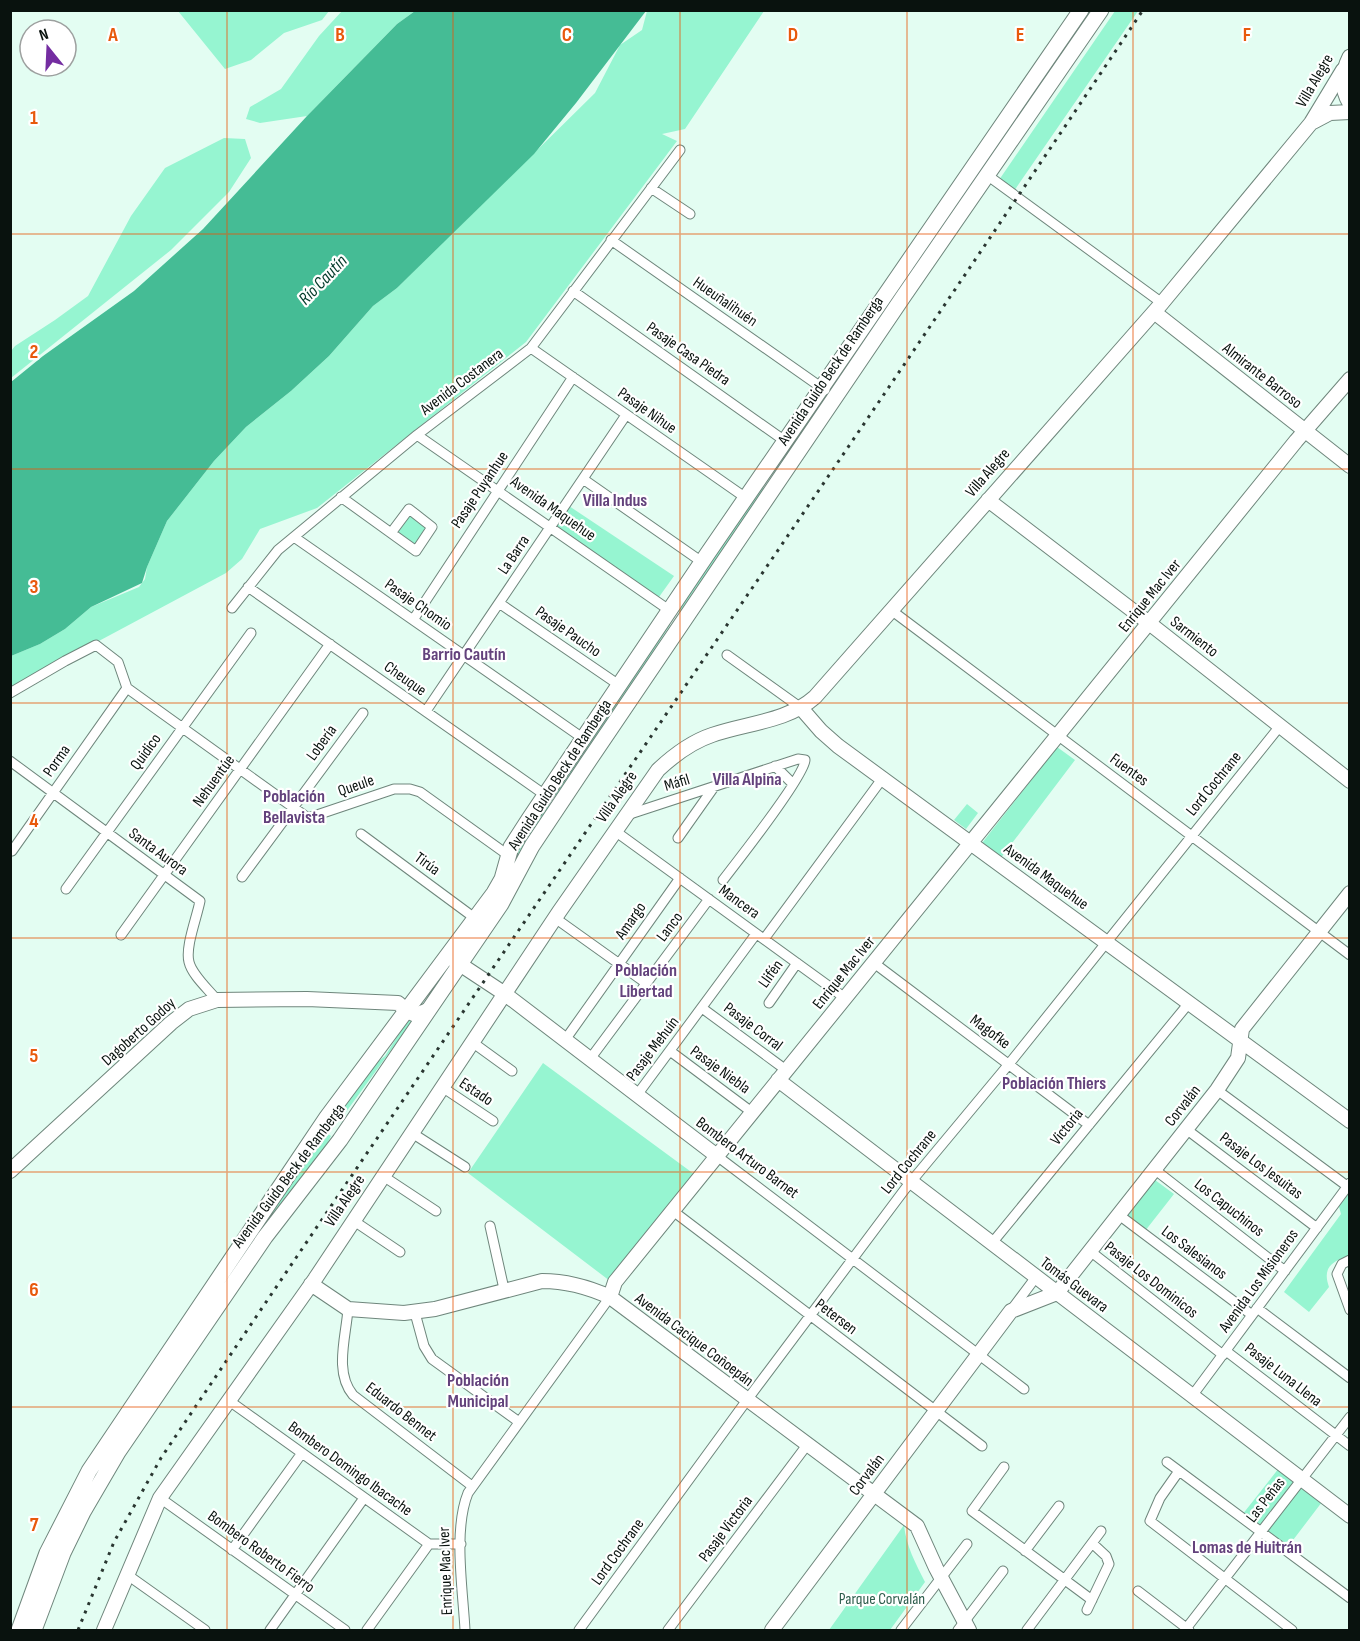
<svg xmlns="http://www.w3.org/2000/svg" width="1360" height="1641" viewBox="0 0 1360 1641" font-family="'Sofia Sans Condensed',sans-serif">
<style>
.green{fill:#96f5d1}
.water{fill:#45bc95}
.lines{fill:none;stroke-linecap:round;stroke-linejoin:round}
.street-casing{stroke:#6f867c;stroke-width:11}
.secondary-casing{stroke:#6f867c;stroke-width:16}
.primary-casing{stroke:#6f867c;stroke-width:17}
.street{stroke:#fff;stroke-width:9}
.secondary{stroke:#fff;stroke-width:14}
.primary{stroke:#fff;stroke-width:15}
.rail{stroke:#2a3631;stroke-width:3;stroke-dasharray:3 6;stroke-linecap:butt}
.grid{fill:none;stroke:#e8590c;stroke-width:1.5;stroke-opacity:0.55}
.labels{text-anchor:middle;dominant-baseline:central;stroke-width:4.5;stroke-linejoin:round;paint-order:stroke}
.street-label{font-size:16px;fill:#09120e;stroke:#fff}
.park-label{font-size:16px;fill:#2d5d4c;stroke:#fff}
.water-label{font-size:18px;font-style:italic;fill:#033a2a;stroke:#fff}
.neighbourhood-label{font-size:18px;font-weight:bold;fill:#63427c;stroke:#fff}
.grid-label{font-size:20px;text-anchor:middle;font-weight:bold;fill:#e8590c;stroke:#fff;stroke-width:4.5;stroke-linejoin:round;paint-order:stroke}
</style>
<rect width="100%" height="100%" fill="#e3fdf2"/>
<!-- green -->
<path class="green" d="M178 11H329L322 20 284 33 251 60 225 69Z
M342 11H415L397 24 307 116 260 123 246 119 250 107 281 89 319 36Z
M647 11H764L685 129 662 134 677 141 526 342 317 508 260 529 242 559 226 573 11 688V656L40 644 65 629 91 607 139 587 145 579 147 567 167 521 214 461 246 427 291 391 329 356 373 306 397 288 595 93 620 45 642 30Z
M1115 11H1138L1014 191 999 180Z
M224 138 245 139 251 158 229 192 171 250 11 378V351L15 346 55 320 88 296 131 216 165 168Z
M933 235 937 238 859 353 847 363Z
M760 486 766 490 708 577 697 586 680 612 677 610Z
M569 506 674 576 659 597 556 527Z
M409 512 430 527 415 548 394 533Z
M668 623 670 625 647 661 640 677 556 797 554 793Z
M1057 747 1075 760 1000 859 982 843Z
M547 803 551 806 506 881 513 857Z
M967 804 978 813 966 829 954 820Z
M409 1018 413 1020 346 1112 345 1104 372 1066 385 1056Z
M543 1063 694 1174 610 1281 468 1173Z
M328 1134 331 1136 322 1154 307 1174 287 1195 259 1234 182 1347 25 1621 79 1497 314 1148Z
M1155 1180 1174 1194 1145 1231 1126 1217Z
M1349 1189V1255C1332 1262 1322 1267 1329 1287L1309 1312 1284 1292 1341 1214 1338 1203Z
M1279 1468 1297 1482 1261 1530 1242 1515Z
M1301 1485 1322 1502 1287 1548 1265 1532Z
M904 1525C906 1546 916 1564 925 1582L890 1630H829Z"/>
<!-- water -->
<path class="water" d="M415 11H646L576 103 534 154 397 288 373 306 329 356 291 391 246 427 214 461 167 521 147 567 142 583 91 607 65 629 40 644 11 656V382L43 356 134 291 203 229 307 116 397 24Z"/>
<g class="lines">
<defs>
<path id="street" d="M987 175 1162 303
M651 188 690 214
M611 240 825 390
M573 291 785 441
M531 348 746 498
M417 435 669 610
M583 479 702 562
M341 497 416 551 432 527 409 509 391 533
M294 537 584 739
M248 587 545 795
M499 603 619 685
M232 608 278 550 417 435 531 348 680 150
M891 610 1350 955
M413 620 573 377
M727 655 801 708
M127 688 308 818 394 789H410L420 792 508 855
M10 693 65 661 96 645 118 662 127 688
M426 711 626 415
M10 761 200 901C197 917 185 947 189 962 192 975 208 989 217 1000
M775 766 793 784
M627 815 798 759 805 760C805 775 737 862 723 880
M615 831 845 998
M361 834 476 919
M678 838 714 787
M12 851 127 688
M242 877 363 713
M66 889 251 633
M555 918 646 983
M121 935 330 644
M764 939 882 779
M874 963 1089 1125
M769 1003 797 963
M702 1008 786 1070
M565 1040 680 878
M472 1042 512 1071
M670 1051 753 1113
M590 1059 709 899
M442 1087 493 1121
M1217 1090 1347 1186
M637 1095 756 934
M1186 1129 1317 1228
M412 1133 465 1167
M717 1156 1024 1389
M1154 1169 1285 1271
M383 1176 436 1211
M673 1211 982 1446
M1119 1215 1252 1315
M354 1221 400 1252
M490 1226 504 1289
M992 1243 1189 1003
M1090 1251 1223 1355
M1350 1260 1342 1264 1337 1274 1350 1310
M1257 1308 1350 1378
M348 1309C346 1337 334 1372 353 1395L472 1486
M1012 1309 1036 1277
M415 1313 424 1346 432 1359 519 1422
M1226 1351 1350 1446
M1192 1396 1350 1183
M228 1400 429 1544H461
M1167 1462 1350 1598
M1004 1467 972 1511 1092 1600
M1179 1471 1160 1498 1150 1521 1292 1630
M160 1498 345 1630
M232 1550 302 1453
M1025 1551 1059 1506
M129 1576 205 1630
M1138 1591 1189 1630
M1087 1610 1109 1564 1106 1556 1092 1543
M270 1630 364 1498
M367 1630 429 1544
M465 1630C463 1590 453 1530 468 1493L610 1297
M579 1630 747 1400 905 1189 1009 1064 1280 726
M668 1630 807 1445
M901 1630 967 1544
M958 1630 1003 1571
M1027 1630 1101 1531
M1185 1630 1350 1417"/>
<path id="secondary" d="M1313 122 1330 113 1350 112
M1154 312 1350 466
M988 500 1149 623 1350 781
M801 708 821 731 838 746 1350 1121
M452 959 505 994 717 1156
M778 1080 1350 1516
M10 1171 171 1023 189 1009 217 1000 307 999 398 1003 407 1011 416 1015 428 1010
M311 1284 348 1309 404 1313 435 1309 542 1281C566 1281 588 1287 610 1297L917 1526 936 1568 969 1630
M610 1297 615 1282 1296 441 1350 379
M104 1630 160 1498 315 1279 559 912 658 770C674 755 691 742 712 735 746 723 787 722 815 697L1162 303 1311 123 1343 70
M772 1630 1011 1311 1057 1293 1217 1090 1238 1058 1242 1029 1350 893"/>
<path id="primary" d="M1350 57C1342 73 1341 88 1350 103
M19 1630 47 1553 89 1471 327 1117 494 893 502 879 511 847 529 819 708 553 1081 10
M34 1630 63 1553 83 1512 118 1452 265 1237 340 1140 501 904 532 846 586 765 903 297 1101 10"/>
</defs>
<!-- street casing -->
<use href="#street" class="street-casing"/>
<!-- secondary casing -->
<use href="#secondary" class="secondary-casing"/>
<!-- primary casing -->
<use href="#primary" class="primary-casing"/>
<!-- street -->
<use href="#street" class="street"/>
<!-- secondary -->
<use href="#secondary" class="secondary"/>
<!-- primary -->
<use href="#primary" class="primary"/>
<!-- rail -->
<path class="rail" d="M78 1630 114 1542 161 1458C486 974 819 495 1143 10"/>
</g>
<!-- grid -->
<path class="grid" d="M227 10V1630M453 10V1630M680 10V1630M907 10V1630M1133 10V1630M10 234H1350M10 469H1350M10 703H1350M10 938H1350M10 1172H1350M10 1407H1350"/>
<g class="labels">
<!-- street labels -->
<g class="street-label">
<text transform="translate(1315 81) rotate(-60)">Villa Alegre</text>
<text transform="translate(725 302) rotate(35)">Hueuñalihuén</text>
<text transform="translate(688 354) rotate(35)">Pasaje Casa Piedra</text>
<text transform="translate(831 371) rotate(-56)">Avenida Guido Beck de Ramberga</text>
<text transform="translate(1262 376) rotate(38)">Almirante Barroso</text>
<text transform="translate(462 382) rotate(-37)">Avenida Costanera</text>
<text transform="translate(647 411) rotate(35)">Pasaje Nihue</text>
<text transform="translate(988 473) rotate(-49)">Villa Alegre</text>
<text transform="translate(480 490) rotate(-56)">Pasaje Puyanhue</text>
<text transform="translate(553 509) rotate(35)">Avenida Maquehue</text>
<text transform="translate(514 555) rotate(-56)">La Barra</text>
<text transform="translate(1150 596) rotate(-51)">Enrique Mac Iver</text>
<text transform="translate(418 605) rotate(35)">Pasaje Chomio</text>
<text transform="translate(568 632) rotate(35)">Pasaje Paucho</text>
<text transform="translate(1194 637) rotate(38)">Sarmiento</text>
<text transform="translate(405 679) rotate(35)">Cheuque</text>
<text transform="translate(322 743) rotate(-54)">Lobería</text>
<text transform="translate(146 752) rotate(-54)">Quidico</text>
<text transform="translate(57 761) rotate(-55)">Porma</text>
<text transform="translate(1129 770) rotate(36)">Fuentes</text>
<text transform="translate(560 775) rotate(-57)">Avenida Guido Beck de Ramberga</text>
<text transform="translate(214 781) rotate(-54)">Nehuentúe</text>
<text transform="translate(677 783) rotate(-17)">Máfil</text>
<text transform="translate(1214 784) rotate(-51)">Lord Cochrane</text>
<text transform="translate(356 786) rotate(-19)">Queule</text>
<text transform="translate(617 797) rotate(-55)">Villa Alegre</text>
<text transform="translate(158 852) rotate(36)">Santa Aurora</text>
<text transform="translate(427 864) rotate(36)">Tirúa</text>
<text transform="translate(1046 877) rotate(36)">Avenida Maquehue</text>
<text transform="translate(739 902) rotate(36)">Mancera</text>
<text transform="translate(631 921) rotate(-55)">Amargo</text>
<text transform="translate(670 927) rotate(-53)">Lanco</text>
<text transform="translate(844 973) rotate(-51)">Enrique Mac Iver</text>
<text transform="translate(771 974) rotate(-54)">Llifén</text>
<text transform="translate(753 1027) rotate(37)">Pasaje Corral</text>
<text transform="translate(139 1032) rotate(-42)">Dagoberto Godoy</text>
<text transform="translate(990 1032) rotate(37)">Magofke</text>
<text transform="translate(653 1049) rotate(-53)">Pasaje Mehuín</text>
<text transform="translate(720 1070) rotate(36)">Pasaje Niebla</text>
<text transform="translate(476 1092) rotate(34)">Estado</text>
<text transform="translate(1183 1106) rotate(-52)">Corvalán</text>
<text transform="translate(1067 1127) rotate(-51)">Victoria</text>
<text transform="translate(747 1158) rotate(37)">Bombero Arturo Barnet</text>
<text transform="translate(909 1162) rotate(-51)">Lord Cochrane</text>
<text transform="translate(1261 1166) rotate(37)">Pasaje Los Jesuitas</text>
<text transform="translate(289 1176) rotate(-53)">Avenida Guido Beck de Ramberga</text>
<text transform="translate(345 1201) rotate(-56)">Villa Alegre</text>
<text transform="translate(1229 1208) rotate(38)">Los Capuchinos</text>
<text transform="translate(1194 1253) rotate(37)">Los Salesianos</text>
<text transform="translate(1151 1280) rotate(38)">Pasaje Los Dominicos</text>
<text transform="translate(1259 1281) rotate(-54)">Avenida Los Misioneros</text>
<text transform="translate(1074 1285) rotate(37)">Tomás Guevara</text>
<text transform="translate(836 1317) rotate(37)">Petersen</text>
<text transform="translate(694 1340) rotate(37)">Avenida Cacique Coñoepán</text>
<text transform="translate(1283 1375) rotate(38)">Pasaje Luna Llena</text>
<text transform="translate(401 1412) rotate(38)">Eduardo Bennet</text>
<text transform="translate(350 1469) rotate(36)">Bombero Domingo Ibacache</text>
<text transform="translate(867 1475) rotate(-53)">Corvalán</text>
<text transform="translate(1266 1500) rotate(-52)">Las Peñas</text>
<text transform="translate(726 1529) rotate(-53)">Pasaje Victoria</text>
<text transform="translate(261 1552) rotate(36)">Bombero Roberto Fierro</text>
<text transform="translate(618 1552) rotate(-54)">Lord Cochrane</text>
<text transform="translate(446 1571) rotate(-92)">Enrique Mac Iver</text>
</g>
<!-- park labels -->
<g class="park-label">
<text x="882" y="1599">Parque Corvalán</text>
</g>
<!-- water labels -->
<g class="water-label">
<text transform="translate(323 280) rotate(-46)">Río Cautín</text>
</g>
<!-- neighbourhood labels -->
<g class="neighbourhood-label">
<text x="615" y="500">Villa Indus</text>
<text x="464" y="654">Barrio Cautín</text>
<text x="747" y="779">Villa Alpina</text>
<text x="294" y="796">Población<tspan x="294" dy="21">Bellavista</tspan></text>
<text x="646" y="970">Población<tspan x="646" dy="21">Libertad</tspan></text>
<text x="1054" y="1083">Población Thiers</text>
<text x="478" y="1380">Población<tspan x="478" dy="21">Municipal</tspan></text>
<text x="1247" y="1547">Lomas de Huitrán</text>
</g>
</g>
<g class="grid-label">
<text x="113" y="41">A</text>
<text x="340" y="41">B</text>
<text x="567" y="41">C</text>
<text x="793" y="41">D</text>
<text x="1020" y="41">E</text>
<text x="1247" y="41">F</text>
<text x="34" y="124">1</text>
<text x="34" y="358">2</text>
<text x="34" y="593">3</text>
<text x="34" y="827">4</text>
<text x="34" y="1062">5</text>
<text x="34" y="1296">6</text>
<text x="34" y="1531">7</text>
</g>
<!-- border -->
<rect width="1360" height="1641" fill="none" stroke="#09120e" stroke-width="24"/>
<!-- north arrow -->
<g transform="translate(48 48) rotate(342)"><circle r="28" fill="#ffffff" stroke="#9da09f" stroke-width="1.5"/>
<path d="M0-4.5L10 22L0 15L-10 22Z" fill="#742da1"/>
<text y="-9" font-size="16" font-weight="bold" text-anchor="middle" fill="#09120e">N</text>
</g>
</svg>
